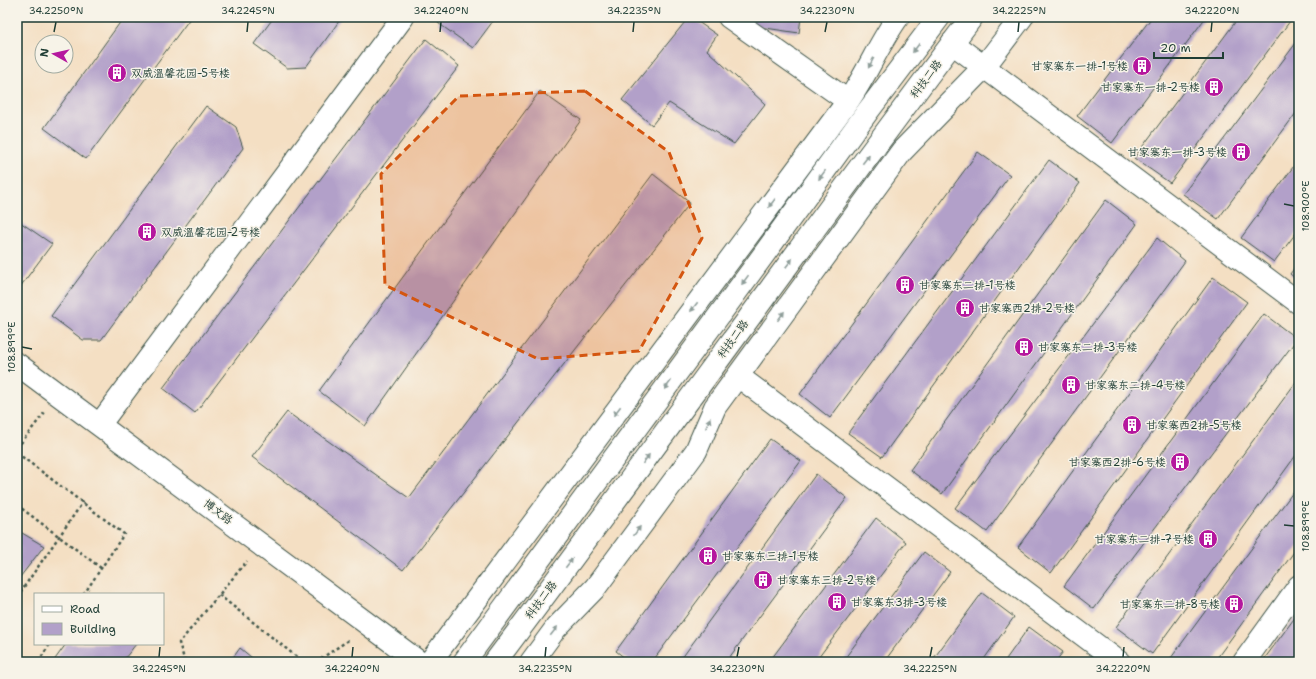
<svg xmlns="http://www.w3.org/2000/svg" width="1316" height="679" viewBox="0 0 1316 679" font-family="'Shantell Sans','LXGW WenKai TC',sans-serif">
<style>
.building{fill:#b2a0c9}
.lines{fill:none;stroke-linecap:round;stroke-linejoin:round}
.minor-casing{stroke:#3f5549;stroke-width:24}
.major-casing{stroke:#3f5549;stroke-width:24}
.path{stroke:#3f5549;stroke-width:2.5;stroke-dasharray:3 3;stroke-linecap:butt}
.minor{stroke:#fff;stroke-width:22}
.major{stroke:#fff;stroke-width:22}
.oneway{fill:#8f9e9a}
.marked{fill:#d45610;fill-opacity:0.2;stroke:#d45610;stroke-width:3;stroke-dasharray:8 5;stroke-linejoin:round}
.ticks{fill:none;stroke:#1f3d34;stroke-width:1.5}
.labels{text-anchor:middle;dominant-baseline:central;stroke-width:3;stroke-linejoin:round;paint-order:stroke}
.poi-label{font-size:11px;fill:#1f3d34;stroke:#f7f3e8;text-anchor:start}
.street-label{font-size:11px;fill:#1f3d34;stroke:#f7f3e8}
.neatline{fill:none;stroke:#1f3d34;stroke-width:1.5}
.ticks-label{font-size:10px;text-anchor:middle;fill:#1f3d34}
</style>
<rect width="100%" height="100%" fill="#f7f3e8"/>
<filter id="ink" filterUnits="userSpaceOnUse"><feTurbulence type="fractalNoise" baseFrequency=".025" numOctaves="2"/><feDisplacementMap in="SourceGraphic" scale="8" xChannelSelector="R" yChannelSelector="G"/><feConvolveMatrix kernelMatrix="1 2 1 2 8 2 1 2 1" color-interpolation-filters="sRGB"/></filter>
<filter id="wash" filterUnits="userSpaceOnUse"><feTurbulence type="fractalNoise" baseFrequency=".012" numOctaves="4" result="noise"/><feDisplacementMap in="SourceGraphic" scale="16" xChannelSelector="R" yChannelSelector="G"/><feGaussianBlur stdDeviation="0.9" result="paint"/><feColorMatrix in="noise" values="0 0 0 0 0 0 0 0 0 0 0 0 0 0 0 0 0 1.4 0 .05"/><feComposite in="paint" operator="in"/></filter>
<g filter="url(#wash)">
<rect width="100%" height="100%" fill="#f4dfc3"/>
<g id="blocks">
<!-- building -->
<path class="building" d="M124 17H191L86 159 44 128Z
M274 17H342L306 67 287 68 254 44Z
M442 17H496L473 48 438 23Z
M689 17H691L717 35 707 50 765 104 734 144 669 103 652 125 622 100Z
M746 17H801L799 33 745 25Z
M1152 17H1206L1112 143 1077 116Z
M1239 17H1293L1170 183 1134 158Z
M426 39 459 66 195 413 163 388Z
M1299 39V109L1218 219 1183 194Z
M540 91 581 120 365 426 319 391Z
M206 106 236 127 243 148 101 340H83L51 316Z
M978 152 1010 175 830 418 800 394Z
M1299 159V229L1274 262 1241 238Z
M1049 160 1080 183 882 457 848 433Z
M653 174 690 203 403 570 252 457 287 412 409 498Z
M1106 200 1137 224 942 494 910 470Z
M17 220 52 244 17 291Z
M1157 238 1185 261 987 532 955 508Z
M1299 262V281L1290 274Z
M1213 277 1247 302 1051 573 1018 547Z
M1264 314 1297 339 1094 609 1064 586Z
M1299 378V451L1152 654 1116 627Z
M770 439 801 461 652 662H630L616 651Z
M816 474 847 498 726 662H679Z
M1299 484V545L1214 662H1168Z
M876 518 906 542 815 662H769Z
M17 530 44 546 17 581Z
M924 552 950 572 884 662H842Z
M982 593 1014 617 982 662H931Z
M1299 612V662H1262Z
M1029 627 1063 652 1055 662H1004Z
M66 644H136L122 662H53Z
M240 648 257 662H230Z"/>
</g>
</g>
<g filter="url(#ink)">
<use href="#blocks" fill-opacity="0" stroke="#3f5549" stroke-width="1"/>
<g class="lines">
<defs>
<path id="minor" d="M729 17 848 101
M952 43 1299 303
M17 364 419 662
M738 376 1119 662
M100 424 403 17
M430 662 848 101C867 74 879 43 898 17
M531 662 556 628 595 588 696 451 715 407 902 151 984 67 1022 17
M1244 662 1299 586"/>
<path id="major" d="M464 662 759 261 868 111 939 17
M495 662C656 448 811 230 972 17"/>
</defs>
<!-- minor casing -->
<use href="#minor" class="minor-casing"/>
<!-- major casing -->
<use href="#major" class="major-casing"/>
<!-- path -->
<path class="path" d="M17 448 45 412
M17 453 124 534 84 594
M17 505 101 568
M219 595 303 662
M17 597 83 502
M38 662 50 644
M185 662 179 643 247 561
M316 662 350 639"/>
<!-- minor -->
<use href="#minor" class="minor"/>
<!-- major -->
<use href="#major" class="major"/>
</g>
<!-- one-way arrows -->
<defs><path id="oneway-solid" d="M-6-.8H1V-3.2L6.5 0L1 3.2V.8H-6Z"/></defs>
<g class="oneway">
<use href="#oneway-solid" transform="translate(916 48) rotate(127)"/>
<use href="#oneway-solid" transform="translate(871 63) rotate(118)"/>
<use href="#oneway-solid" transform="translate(866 159) rotate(-53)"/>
<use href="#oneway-solid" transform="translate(822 175) rotate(126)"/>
<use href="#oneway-solid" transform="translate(772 203) rotate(127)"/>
<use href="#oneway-solid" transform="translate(789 263) rotate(-53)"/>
<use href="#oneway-solid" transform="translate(745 280) rotate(126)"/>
<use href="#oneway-solid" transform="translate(694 307) rotate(127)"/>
<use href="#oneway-solid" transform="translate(781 316) rotate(-54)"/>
<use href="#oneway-solid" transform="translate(668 385) rotate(126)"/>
<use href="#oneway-solid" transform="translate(617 411) rotate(127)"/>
<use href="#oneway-solid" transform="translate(708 423) rotate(-67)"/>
<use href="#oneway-solid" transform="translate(646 459) rotate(-54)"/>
<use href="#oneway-solid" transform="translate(637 531) rotate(-54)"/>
<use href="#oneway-solid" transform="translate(569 563) rotate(-53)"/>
<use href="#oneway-solid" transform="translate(554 631) rotate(-52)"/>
</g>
</g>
<!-- marked area -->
<path class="marked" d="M585 91 669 152 702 238 639 351 538 359 385 285 381 174 459 96Z"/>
<!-- ticks -->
<path class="ticks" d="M54 32 56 22M247 32 248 22M440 32 441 22M633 32 634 22M825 32 827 22M1018 32 1019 22M1211 32 1212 22M1284 204 1294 206M22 347 32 349M1284 525 1294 526M159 657 160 647M352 657 353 647M545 657 546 647M737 657 739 647M930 657 932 647M1123 657 1124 647"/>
<!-- icons -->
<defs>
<symbol id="building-disc" viewBox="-11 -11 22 22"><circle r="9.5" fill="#b5179e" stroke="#f7f3e8"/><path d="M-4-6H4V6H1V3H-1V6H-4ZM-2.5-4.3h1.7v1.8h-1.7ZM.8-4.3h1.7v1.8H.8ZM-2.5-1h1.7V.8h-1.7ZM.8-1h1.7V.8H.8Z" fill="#fff"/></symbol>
</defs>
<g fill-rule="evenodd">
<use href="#building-disc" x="1131" y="55" width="22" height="22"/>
<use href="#building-disc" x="106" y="62" width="22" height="22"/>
<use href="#building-disc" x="1203" y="76" width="22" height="22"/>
<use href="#building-disc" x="1230" y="141" width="22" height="22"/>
<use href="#building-disc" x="136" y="221" width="22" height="22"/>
<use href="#building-disc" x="894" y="274" width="22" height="22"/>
<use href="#building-disc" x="954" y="297" width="22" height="22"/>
<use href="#building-disc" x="1013" y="336" width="22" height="22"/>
<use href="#building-disc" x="1060" y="374" width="22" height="22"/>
<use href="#building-disc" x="1121" y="414" width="22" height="22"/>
<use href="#building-disc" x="1169" y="451" width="22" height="22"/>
<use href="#building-disc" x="1197" y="528" width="22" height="22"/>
<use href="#building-disc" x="697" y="545" width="22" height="22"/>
<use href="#building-disc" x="752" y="569" width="22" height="22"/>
<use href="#building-disc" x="826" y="591" width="22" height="22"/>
<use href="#building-disc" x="1223" y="593" width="22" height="22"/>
</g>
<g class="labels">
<!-- poi labels -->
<g class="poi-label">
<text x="1128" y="66" text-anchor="end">甘家寨东一排-1号楼</text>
<text x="131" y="73">双威温馨花园-5号楼</text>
<text x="1200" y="87" text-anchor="end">甘家寨东一排-2号楼</text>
<text x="1227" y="152" text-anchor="end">甘家寨东一排-3号楼</text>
<text x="161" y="232">双威温馨花园-2号楼</text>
<text x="919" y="285">甘家寨东二排-1号楼</text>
<text x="979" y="308">甘家寨西2排-2号楼</text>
<text x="1038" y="347">甘家寨东二排-3号楼</text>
<text x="1085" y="385">甘家寨东二排-4号楼</text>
<text x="1146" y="425">甘家寨西2排-5号楼</text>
<text x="1166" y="462" text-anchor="end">甘家寨西2排-6号楼</text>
<text x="1194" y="539" text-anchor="end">甘家寨东二排-7号楼</text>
<text x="722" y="556">甘家寨东三排-1号楼</text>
<text x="777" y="580">甘家寨东三排-2号楼</text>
<text x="851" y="602">甘家寨东3排-3号楼</text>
<text x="1220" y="604" text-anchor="end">甘家寨东二排-8号楼</text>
</g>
<!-- street labels -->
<g class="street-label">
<text transform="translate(926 79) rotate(-53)">科技二路</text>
<text transform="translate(733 339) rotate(-54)">科技二路</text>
<text transform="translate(218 512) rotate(37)">博文路</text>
<text transform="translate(541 600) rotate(-53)">科技二路</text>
</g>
</g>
<!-- margin -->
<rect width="1316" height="679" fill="none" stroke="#f7f3e8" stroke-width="44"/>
<!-- legend -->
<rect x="34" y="593" width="130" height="52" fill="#f7f3e8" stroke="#a1aaa0"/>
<rect x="42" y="606" width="20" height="6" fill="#ffffff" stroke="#a1aaa0"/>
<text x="70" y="613" font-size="12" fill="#1f3d34">Road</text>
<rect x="42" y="623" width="20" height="12" fill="#b2a0c9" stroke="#a1aaa0"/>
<text x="70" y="633" font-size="12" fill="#1f3d34">Building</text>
<!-- north arrow -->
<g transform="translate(54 54) rotate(278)"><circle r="19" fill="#f7f3e8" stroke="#a1aaa0"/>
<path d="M0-3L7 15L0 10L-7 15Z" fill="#b5179e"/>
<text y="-6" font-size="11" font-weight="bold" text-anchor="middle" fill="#1f3d34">N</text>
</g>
<!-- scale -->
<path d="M1154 52v6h69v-6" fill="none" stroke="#1f3d34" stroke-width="2"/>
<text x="1160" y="52" font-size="12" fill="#1f3d34" stroke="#f7f3e8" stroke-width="3" paint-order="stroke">20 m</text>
<rect x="22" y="22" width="1272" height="635" class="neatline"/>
<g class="ticks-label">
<text x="56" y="14">34.2250°N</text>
<text x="248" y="14">34.2245°N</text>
<text x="441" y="14">34.2240°N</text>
<text x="634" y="14">34.2235°N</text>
<text x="827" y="14">34.2230°N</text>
<text x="1019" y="14">34.2225°N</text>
<text x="1212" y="14">34.2220°N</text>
<text transform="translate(1305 206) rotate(-90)" y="4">108.900°E</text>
<text transform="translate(11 347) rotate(-90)" y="4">108.899°E</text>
<text transform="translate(1305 526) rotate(-90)" y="4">108.899°E</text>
<text x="159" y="672">34.2245°N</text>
<text x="352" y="672">34.2240°N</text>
<text x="545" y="672">34.2235°N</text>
<text x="737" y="672">34.2230°N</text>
<text x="930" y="672">34.2225°N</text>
<text x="1123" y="672">34.2220°N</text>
</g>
</svg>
